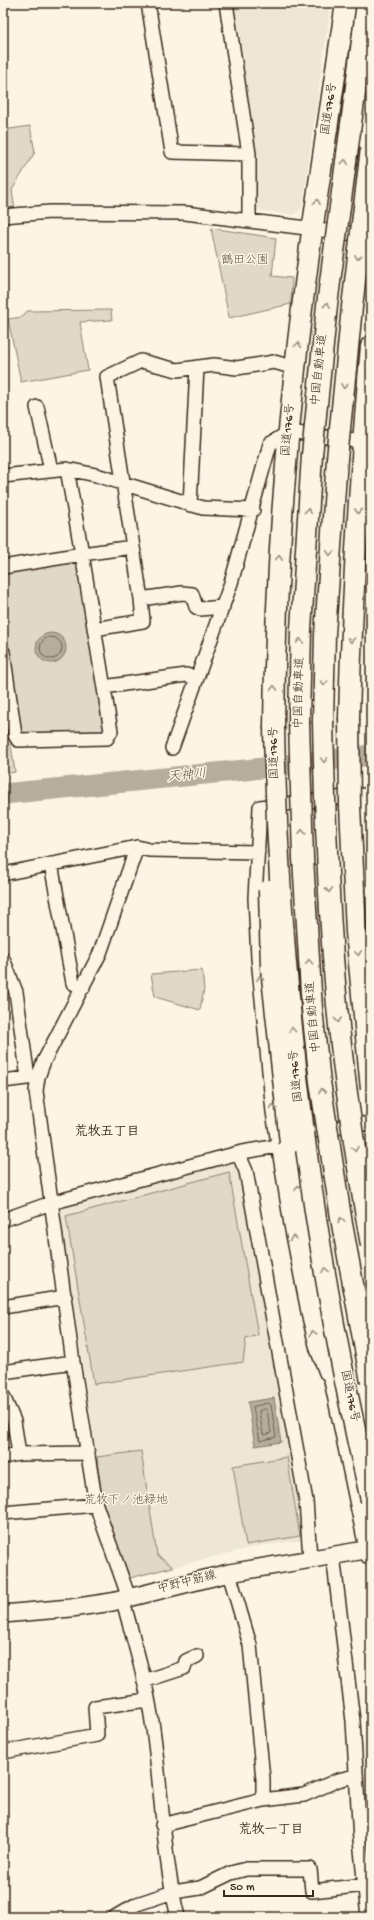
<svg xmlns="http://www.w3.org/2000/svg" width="374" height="1920" viewBox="0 0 374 1920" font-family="'Gochi Hand','Klee One',sans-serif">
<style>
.built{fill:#eee6d6}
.green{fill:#e0d8c8;stroke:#8e8173}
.water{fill:#b7ad9e;stroke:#85796b}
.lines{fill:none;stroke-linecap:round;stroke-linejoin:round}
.shore{stroke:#6d5e51;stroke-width:1}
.river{stroke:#b7ad9e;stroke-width:21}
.minor-casing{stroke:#3b2a1e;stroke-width:16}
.major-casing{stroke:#3b2a1e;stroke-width:20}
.highway-casing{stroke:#3b2a1e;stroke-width:23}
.minor{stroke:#fcf5e5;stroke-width:13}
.major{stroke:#fcf5e5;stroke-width:17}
.highway{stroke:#fcf5e5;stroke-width:20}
.highway-bridge-casing{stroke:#3b2a1e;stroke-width:23;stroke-linecap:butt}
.highway-bridge{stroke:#fcf5e5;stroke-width:20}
.oneway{stroke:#9c9082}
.labels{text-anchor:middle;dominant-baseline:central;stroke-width:3;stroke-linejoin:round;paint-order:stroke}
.street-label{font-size:12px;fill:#3b2a1e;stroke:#fcf5e5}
.park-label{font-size:12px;fill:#645648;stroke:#fcf5e5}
.water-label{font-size:13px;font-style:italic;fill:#605144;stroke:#fcf5e5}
.neighbourhood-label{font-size:13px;font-weight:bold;fill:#3b2a1e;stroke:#fcf5e5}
</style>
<rect width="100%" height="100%" fill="#fcf5e5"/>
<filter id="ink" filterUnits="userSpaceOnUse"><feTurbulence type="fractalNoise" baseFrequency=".025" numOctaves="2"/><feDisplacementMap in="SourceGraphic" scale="8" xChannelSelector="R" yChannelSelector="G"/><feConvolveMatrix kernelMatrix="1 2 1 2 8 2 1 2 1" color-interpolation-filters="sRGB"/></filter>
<g filter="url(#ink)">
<!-- built -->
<path class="built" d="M232 3H331L302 208 294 215 255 210Z
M236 1157 246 1175 297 1474 305 1540 258 1546 173 1567 157 1555 141 1452 97 1457 59 1212 63 1204Z"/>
<!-- green -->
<path class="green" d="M30 126 35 152 12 190 15 210H3V130Z
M211 228 276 238 272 276 292 278 291 304 229 318Z
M111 310 112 320 80 322 88 370 21 382 8 319 22 317 27 311Z
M74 560 79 564 105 728 100 734 22 736 19 733 3 631V571Z
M3 689 15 772 3 774Z
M202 970 204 989 200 1010 155 997 151 974Z
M229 1172 258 1335 246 1339 243 1362 94 1384 66 1216Z
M141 1451 157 1555 173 1567 130 1578 103 1507 97 1457Z
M287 1457 300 1536 246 1545 233 1466Z"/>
<!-- water -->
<path class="water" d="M36 648a15 15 0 1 1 30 0a15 15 0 1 1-30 0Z
M274 1398 281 1442 255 1446 248 1402Z"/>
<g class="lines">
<!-- shore -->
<path class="shore" d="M40 648a11 11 0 1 1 22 0a11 11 0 1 1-22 0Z
M269 1403 271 1405 276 1437 260 1441 253 1407Z
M265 1409 267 1410 271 1433 264 1435 263 1434 259 1411Z"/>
<!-- river -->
<path class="river" d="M3 794 245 770 371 755"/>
<defs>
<path id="minor" d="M148 3 172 152 249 154V220
M226 3 249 154
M3 216 50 212 185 213 371 236
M37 407 51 470
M3 476 67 469 96 475 203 508 253 510
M190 505 197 367
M3 567 82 554 67 469
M141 599 182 593 192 594 196 607 200 609 223 607
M94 629 143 621 141 599 133 547
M3 652 15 735 18 740 107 738 111 731 82 554 133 547 107 377 141 361 177 370 214 365 237 368 274 362 295 368
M104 687 186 675 196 678
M172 748 231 583 270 444 289 432 362 442
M51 864 73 983 83 988
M3 874 137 847 149 850 258 852
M3 959 16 992 28 1078
M3 1081 35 1077
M298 1133 371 1123
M238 1153 246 1171 306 1501 310 1558
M3 1220 51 1203 242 1152 278 1146
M3 1307 65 1297
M3 1372 73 1362
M326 1373 317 1349 309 1317 291 1225 273 1112 258 958 255 898 260 807 362 795 371 873
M3 1396 14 1421 19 1454
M3 1457 19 1454 88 1453
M3 1513 96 1505
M333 1555 353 1721 360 1840 368 1917
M229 1573 250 1645 263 1779V1800L304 1795 338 1780 355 1776
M129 1598 96 1505 73 1362 36 1091 38 1077 44 1061 100 953 137 847
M123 1600C132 1636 144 1672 150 1709 162 1778 161 1849 178 1917
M144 1681 184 1668 186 1661 197 1656
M3 1752 97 1735 95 1707 148 1700
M162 1825 263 1800
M115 1917 137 1904 173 1892 200 1888 231 1873 246 1869H310L312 1891 365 1885"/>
<path id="major" d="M3 1614 71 1608 112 1602 229 1573 371 1549"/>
<path id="highway" d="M349 718C352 594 360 470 371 346
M323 721 325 634 337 459
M299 722 301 629 312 455
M274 727C275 607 282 488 295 369 308 247 328 125 346 3
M361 871 371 953
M290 1143 314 1282 371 1555"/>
</defs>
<!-- minor casing -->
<use href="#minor" class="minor-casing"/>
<!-- major casing -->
<use href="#major" class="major-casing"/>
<!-- highway casing -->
<use href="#highway" class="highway-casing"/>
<!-- minor -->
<use href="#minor" class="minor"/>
<!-- major -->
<use href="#major" class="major"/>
<!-- highway -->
<use href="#highway" class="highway"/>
<defs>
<path id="highway-bridge" d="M312 455 327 305 367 3
M337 459 352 307 371 148
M349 718 350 806 356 932 371 1089
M323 721C325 816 328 911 337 1005 344 1086 357 1166 371 1245
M299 722 303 858 312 1009 320 1082 342 1224 371 1382
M274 727C279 987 311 1247 371 1500
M269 890 271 968 290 1143"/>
</defs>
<!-- highway-bridge casing -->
<use href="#highway-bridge" class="highway-bridge-casing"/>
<!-- highway-bridge -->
<use href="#highway-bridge" class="highway-bridge"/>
</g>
<!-- one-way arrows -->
<defs><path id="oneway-chevron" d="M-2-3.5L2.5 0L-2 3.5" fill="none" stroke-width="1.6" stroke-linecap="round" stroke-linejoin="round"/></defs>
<g class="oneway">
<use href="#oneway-chevron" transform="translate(345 162) rotate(-83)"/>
<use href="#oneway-chevron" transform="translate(317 202) rotate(-82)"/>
<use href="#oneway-chevron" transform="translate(358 257) rotate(97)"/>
<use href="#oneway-chevron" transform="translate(327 305) rotate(-84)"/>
<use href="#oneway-chevron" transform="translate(298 345) rotate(-82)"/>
<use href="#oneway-chevron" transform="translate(344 386) rotate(96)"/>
<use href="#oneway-chevron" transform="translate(308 511) rotate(-86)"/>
<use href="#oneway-chevron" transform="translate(358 511) rotate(94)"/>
<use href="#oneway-chevron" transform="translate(330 553) rotate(94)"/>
<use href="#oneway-chevron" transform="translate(279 558) rotate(-87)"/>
<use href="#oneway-chevron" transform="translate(351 640) rotate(91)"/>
<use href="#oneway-chevron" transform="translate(300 641) rotate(-89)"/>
<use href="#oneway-chevron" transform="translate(324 683) rotate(91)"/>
<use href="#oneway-chevron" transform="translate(274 688) rotate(-89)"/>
<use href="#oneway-chevron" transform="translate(324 760) rotate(89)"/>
<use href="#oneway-chevron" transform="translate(302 832) rotate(-92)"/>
<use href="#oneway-chevron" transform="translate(329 890) rotate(87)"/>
<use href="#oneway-chevron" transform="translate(358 953) rotate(85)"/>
<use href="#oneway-chevron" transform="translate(309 962) rotate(-94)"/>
<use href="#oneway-chevron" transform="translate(260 978) rotate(-96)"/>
<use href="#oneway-chevron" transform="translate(338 1020) rotate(84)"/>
<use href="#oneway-chevron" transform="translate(292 1030) rotate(-95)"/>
<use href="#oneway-chevron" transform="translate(322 1091) rotate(-99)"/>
<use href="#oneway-chevron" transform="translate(273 1107) rotate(-96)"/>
<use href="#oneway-chevron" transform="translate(355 1149) rotate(81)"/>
<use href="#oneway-chevron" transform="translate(298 1188) rotate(-100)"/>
<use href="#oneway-chevron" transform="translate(341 1220) rotate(-99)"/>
<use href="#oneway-chevron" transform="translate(293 1238) rotate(-101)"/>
<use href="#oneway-chevron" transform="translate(325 1270) rotate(-100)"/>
<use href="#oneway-chevron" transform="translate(313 1333) rotate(-104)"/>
</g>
</g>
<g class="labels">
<!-- street labels -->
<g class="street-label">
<text transform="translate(330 109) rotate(-82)">国道176号</text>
<text transform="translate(320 370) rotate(-84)">中国自動車道</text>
<text transform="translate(289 430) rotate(-85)">国道176号</text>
<text transform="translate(300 693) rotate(-89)">中国自動車道</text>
<text transform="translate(275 753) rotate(-91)">国道176号</text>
<text transform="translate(314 1017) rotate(-95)">中国自動車道</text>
<text transform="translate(297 1076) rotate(-96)">国道176号</text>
<text transform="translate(349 1396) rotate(78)">国道176号</text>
<text transform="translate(187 1583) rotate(-14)">中野中筋線</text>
</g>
<!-- park labels -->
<g class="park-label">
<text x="245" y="261">鶴田公園</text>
<text x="126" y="1501">荒牧下ノ池緑地</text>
</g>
<!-- water labels -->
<g class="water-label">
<text transform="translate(187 776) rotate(-6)">天神川</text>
</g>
<!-- neighbourhood labels -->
<g class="neighbourhood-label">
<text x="107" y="1132">荒牧五丁目</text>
<text x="271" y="1830">荒牧一丁目</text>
</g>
</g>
<!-- margin -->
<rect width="374" height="1920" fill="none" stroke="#fcf5e5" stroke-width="16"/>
<rect x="8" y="8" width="358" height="1904" fill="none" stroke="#3b2a1e" stroke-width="1.5" filter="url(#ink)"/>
<!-- scale -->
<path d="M224 1890v6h89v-6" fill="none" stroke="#3b2a1e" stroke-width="2"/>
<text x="230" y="1890" font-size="12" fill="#3b2a1e" stroke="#fcf5e5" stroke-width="3" paint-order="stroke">50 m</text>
</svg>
